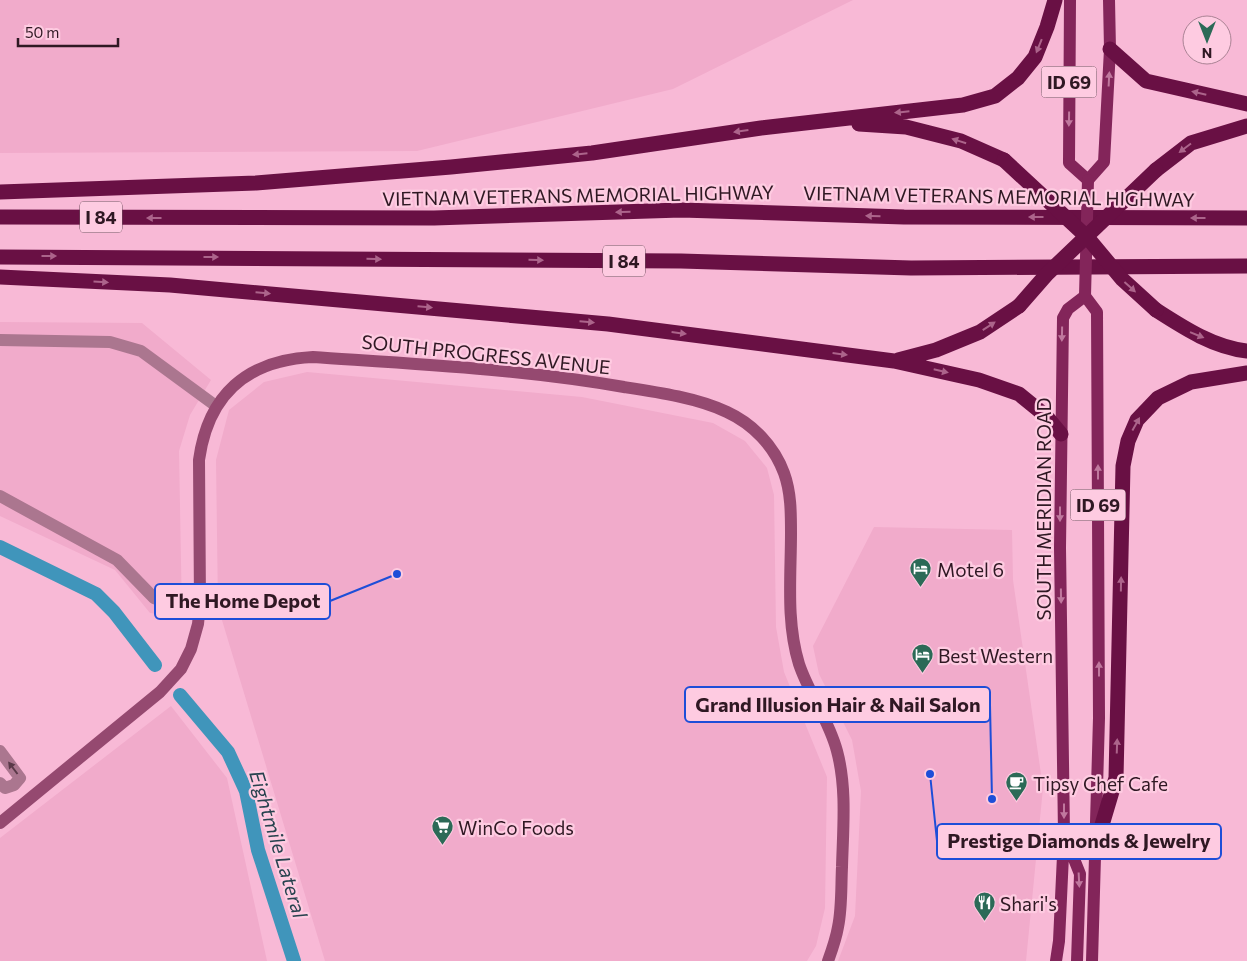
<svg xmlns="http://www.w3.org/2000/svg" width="1247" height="961" viewBox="0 0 1247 961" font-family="Commissioner,sans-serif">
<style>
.built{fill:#f1abcb}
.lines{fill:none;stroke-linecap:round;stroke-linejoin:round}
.canal{stroke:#4095bb;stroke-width:14}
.street{stroke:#ab768f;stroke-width:12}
.secondary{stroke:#954970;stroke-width:12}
.primary{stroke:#83255a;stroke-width:12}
.highway{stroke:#691044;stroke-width:15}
.primary-bridge{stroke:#83255a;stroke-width:12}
.highway-bridge{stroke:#691044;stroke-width:15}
.oneway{fill:#ac648b}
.oneway2{fill:#c0789e}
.oneway3{fill:#5a3949}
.labels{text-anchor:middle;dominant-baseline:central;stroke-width:4.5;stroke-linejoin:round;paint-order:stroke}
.shield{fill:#fecbe1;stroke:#6d4e5c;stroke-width:1}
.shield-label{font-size:18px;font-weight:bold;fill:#2f1823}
.street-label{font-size:19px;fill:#2f1823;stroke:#fecbe1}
.poi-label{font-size:19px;fill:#2f1823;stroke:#fecbe1;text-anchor:start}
.water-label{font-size:20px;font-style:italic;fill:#27424e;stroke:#fecbe1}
.leader{fill:none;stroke:#1d4ed8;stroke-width:2}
.callout-dot{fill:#1d4ed8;stroke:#fecbe1;stroke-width:2}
.callout{fill:#fecbe1;stroke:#1d4ed8;stroke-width:2}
.callout-label{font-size:20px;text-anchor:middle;font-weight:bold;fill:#2f1823}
</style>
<rect width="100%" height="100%" fill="#f8b9d6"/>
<!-- built -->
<path class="built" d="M0 0H853L673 89 417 151 0 153Z
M0 322 142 323 211 380 190 415 179 451 182 617 150 613 115 570 0 516Z
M307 372 582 397 713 423 745 441 767 468 774 495 776 627 784 672 827 777 825 908 816 946 807 961H325L218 607 216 460 229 410 264 382Z
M874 527 1012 530 1013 580 1043 788 1026 961H838L855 916 861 791 852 740 819 674 813 646Z
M171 706 227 778 267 961H0V838Z"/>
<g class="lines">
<!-- canal -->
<path class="canal" d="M0 547 96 594 114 612 155 665
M180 695 228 752 246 791 258 850 294 961"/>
<!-- street -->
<path class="street" d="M0 340 110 342 141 351 216 406
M0 496 117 560 154 598 168 603 200 604
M0 751 20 778 14 785 5 788 0 783"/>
<!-- secondary -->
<path class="secondary" d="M0 823 160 692 181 669 191 649 198 624 200 604 199 460C208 395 247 360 313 357 417 364 521 369 624 387 657 392 698 398 727 412 753 424 774 446 784 473 791 492 791 513 791 533 791 576 786 622 799 664 809 694 829 720 837 751 847 788 843 829 842 867 841 887 842 908 838 927 836 939 832 950 828 961"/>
<!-- primary -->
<path class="primary" d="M1070 0 1069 163 1088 180 1104 162 1110 49 1109 0
M1066 839 1080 874 1077 961
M1056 961 1059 941 1064 834 1060 548 1063 318 1068 309 1085 296 1097 312 1099 718 1092 961"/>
<!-- highway -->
<path class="highway" d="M1110 49 1146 81 1247 104
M859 124 906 127 961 141 1004 160
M1156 170 1191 143 1247 126
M0 192 256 183 451 167 592 153 761 128 963 105 995 96 1018 78 1035 57 1047 27 1055 0
M0 217 434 218 681 210 904 217 1247 218
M0 257 681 261 911 268 1247 266
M0 277 170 285 608 324 894 361 979 380 1019 394 1046 416 1061 434
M1156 310C1184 328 1213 347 1247 351
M898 360 936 350 980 332 1019 306
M1096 845 1116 778 1123 466 1128 441 1137 420 1158 398 1191 382 1247 373"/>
<!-- primary-bridge -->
<path class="primary-bridge" d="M1085 296 1088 180"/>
<!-- highway-bridge -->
<path class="highway-bridge" d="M1004 160 1087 237 1122 279 1156 310
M1019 306 1047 274 1156 170"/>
</g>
<!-- one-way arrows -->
<defs><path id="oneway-solid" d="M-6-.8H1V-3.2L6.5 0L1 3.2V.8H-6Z" transform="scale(1.25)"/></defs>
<g class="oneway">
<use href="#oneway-solid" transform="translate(1039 46) rotate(112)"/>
<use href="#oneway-solid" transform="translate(1199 93) rotate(-167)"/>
<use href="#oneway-solid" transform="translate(902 112) rotate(174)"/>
<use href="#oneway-solid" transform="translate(741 131) rotate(172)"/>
<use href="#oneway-solid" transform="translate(959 141) rotate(-162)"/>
<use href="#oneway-solid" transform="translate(1185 148) rotate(143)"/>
<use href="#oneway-solid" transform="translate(580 154) rotate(174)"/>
<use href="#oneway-solid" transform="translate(623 212) rotate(178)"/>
<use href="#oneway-solid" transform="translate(873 216) rotate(-178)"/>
<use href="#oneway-solid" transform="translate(1036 217) rotate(-180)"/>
<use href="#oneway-solid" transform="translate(154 218) rotate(-180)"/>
<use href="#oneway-solid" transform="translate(1198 218) rotate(-180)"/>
<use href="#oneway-solid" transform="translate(49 256)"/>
<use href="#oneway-solid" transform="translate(211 257)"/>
<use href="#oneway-solid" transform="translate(374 259) rotate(1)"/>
<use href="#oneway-solid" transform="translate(536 260) rotate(1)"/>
<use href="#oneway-solid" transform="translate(101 282) rotate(3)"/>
<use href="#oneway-solid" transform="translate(1130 287) rotate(42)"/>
<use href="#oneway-solid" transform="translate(263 293) rotate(5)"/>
<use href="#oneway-solid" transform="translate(425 307) rotate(5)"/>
<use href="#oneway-solid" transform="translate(587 322) rotate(5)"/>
<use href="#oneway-solid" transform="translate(989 326) rotate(-33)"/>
<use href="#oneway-solid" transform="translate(679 333) rotate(7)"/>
<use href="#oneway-solid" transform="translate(1197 335) rotate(22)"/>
<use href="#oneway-solid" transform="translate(840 354) rotate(7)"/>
<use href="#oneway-solid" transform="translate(941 371) rotate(13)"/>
<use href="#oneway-solid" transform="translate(1136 424) rotate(-61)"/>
<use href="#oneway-solid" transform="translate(1121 584) rotate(-89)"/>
<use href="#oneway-solid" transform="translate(1117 746) rotate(-88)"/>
</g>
<g class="oneway2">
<use href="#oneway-solid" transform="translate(1109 79) rotate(-87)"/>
<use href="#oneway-solid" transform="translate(1069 119) rotate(91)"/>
<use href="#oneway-solid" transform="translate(1062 334) rotate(91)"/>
<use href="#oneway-solid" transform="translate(1098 472) rotate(-90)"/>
<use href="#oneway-solid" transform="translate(1060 514) rotate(90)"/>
<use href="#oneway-solid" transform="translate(1061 596) rotate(89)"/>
<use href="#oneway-solid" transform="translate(1099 669) rotate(-90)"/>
<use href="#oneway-solid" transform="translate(1064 811) rotate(90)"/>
<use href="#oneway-solid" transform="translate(1079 880) rotate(87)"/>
</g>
<use class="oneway3" href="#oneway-solid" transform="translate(13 768) rotate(-127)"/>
<!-- icons -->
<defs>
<symbol id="hotel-pin" viewBox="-11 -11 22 30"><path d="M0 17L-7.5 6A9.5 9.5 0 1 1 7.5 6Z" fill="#2c6a57" stroke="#fecbe1"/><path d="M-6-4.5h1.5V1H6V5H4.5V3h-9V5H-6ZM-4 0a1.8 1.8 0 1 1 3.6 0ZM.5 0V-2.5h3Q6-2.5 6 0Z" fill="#fff"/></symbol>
<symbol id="cafe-pin" viewBox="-11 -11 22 30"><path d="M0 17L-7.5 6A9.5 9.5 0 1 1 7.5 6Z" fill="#2c6a57" stroke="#fecbe1"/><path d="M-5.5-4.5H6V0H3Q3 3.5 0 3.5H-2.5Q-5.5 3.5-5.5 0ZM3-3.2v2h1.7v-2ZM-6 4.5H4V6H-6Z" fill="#fff"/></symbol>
<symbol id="supermarket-pin" viewBox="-11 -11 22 30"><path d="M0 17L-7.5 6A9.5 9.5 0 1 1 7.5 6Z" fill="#2c6a57" stroke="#fecbe1"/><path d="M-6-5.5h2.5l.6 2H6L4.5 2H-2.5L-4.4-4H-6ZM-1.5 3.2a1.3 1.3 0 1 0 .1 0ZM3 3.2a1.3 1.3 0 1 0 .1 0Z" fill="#fff"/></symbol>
<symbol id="restaurant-pin" viewBox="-11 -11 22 30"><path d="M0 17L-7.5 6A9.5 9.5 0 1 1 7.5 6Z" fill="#2c6a57" stroke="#fecbe1"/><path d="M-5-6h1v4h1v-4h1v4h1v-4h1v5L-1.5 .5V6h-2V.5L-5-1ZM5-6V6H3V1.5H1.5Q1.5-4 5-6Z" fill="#fff"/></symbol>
</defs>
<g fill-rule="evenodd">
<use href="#hotel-pin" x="908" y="556" width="25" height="34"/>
<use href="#hotel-pin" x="910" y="642" width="25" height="34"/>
<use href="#cafe-pin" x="1004" y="770" width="25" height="34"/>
<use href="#supermarket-pin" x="430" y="814" width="25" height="34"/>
<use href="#restaurant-pin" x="972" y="890" width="25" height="34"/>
</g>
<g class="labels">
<!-- shield labels -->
<g class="shield">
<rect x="1041.5" y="66.5" width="55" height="31" rx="4"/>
<rect x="80" y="201.5" width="42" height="31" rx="4"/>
<rect x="603" y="245.5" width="42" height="31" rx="4"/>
<rect x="1070.5" y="489.5" width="55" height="31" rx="4"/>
</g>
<g class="shield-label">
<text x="1069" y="82">ID 69</text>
<text x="101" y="217">I 84</text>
<text x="624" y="261">I 84</text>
<text x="1098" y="505">ID 69</text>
</g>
<!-- street labels -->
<g class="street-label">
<text transform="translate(578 195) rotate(-1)">VIETNAM VETERANS MEMORIAL HIGHWAY</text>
<text transform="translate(999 196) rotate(1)">VIETNAM VETERANS MEMORIAL HIGHWAY</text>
<text transform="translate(486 354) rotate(6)">SOUTH PROGRESS AVENUE</text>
<text transform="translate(1043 509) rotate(-90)">SOUTH MERIDIAN ROAD</text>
</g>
<!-- poi labels -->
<g class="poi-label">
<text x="937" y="569">Motel 6</text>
<text x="938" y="655">Best Western</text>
<text x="1033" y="783">Tipsy Chef Cafe</text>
<text x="458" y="827">WinCo Foods</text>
<text x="1000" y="903">Shari's</text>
</g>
<!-- water labels -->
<g class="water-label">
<text transform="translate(279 844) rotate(73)">Eightmile Lateral</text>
</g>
</g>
<!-- callouts -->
<path class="leader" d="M397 574L330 601M992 799L990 705M930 774L937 841"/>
<g class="callout-dot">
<circle cx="397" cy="574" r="5"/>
<circle cx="992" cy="799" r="5"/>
<circle cx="930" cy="774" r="5"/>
</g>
<g class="callout">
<rect x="155" y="584" width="175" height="35" rx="5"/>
<rect x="685" y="687" width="305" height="35" rx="5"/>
<rect x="937" y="824" width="284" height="35" rx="5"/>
</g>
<g class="callout-label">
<text x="243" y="608">The Home Depot</text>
<text x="838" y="712">Grand Illusion Hair &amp; Nail Salon</text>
<text x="1079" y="848">Prestige Diamonds &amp; Jewelry</text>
</g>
<!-- north arrow -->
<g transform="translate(1207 40) rotate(180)"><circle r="24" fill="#fecbe1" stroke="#ab8395"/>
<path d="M0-4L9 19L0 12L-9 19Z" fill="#2c6a57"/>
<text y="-8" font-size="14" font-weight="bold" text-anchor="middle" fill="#2f1823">N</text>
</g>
<!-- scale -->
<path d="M18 38v8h100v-8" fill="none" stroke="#2f1823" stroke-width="2.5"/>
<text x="25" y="38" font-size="15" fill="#2f1823" stroke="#fecbe1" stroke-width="4" paint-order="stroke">50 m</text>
</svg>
